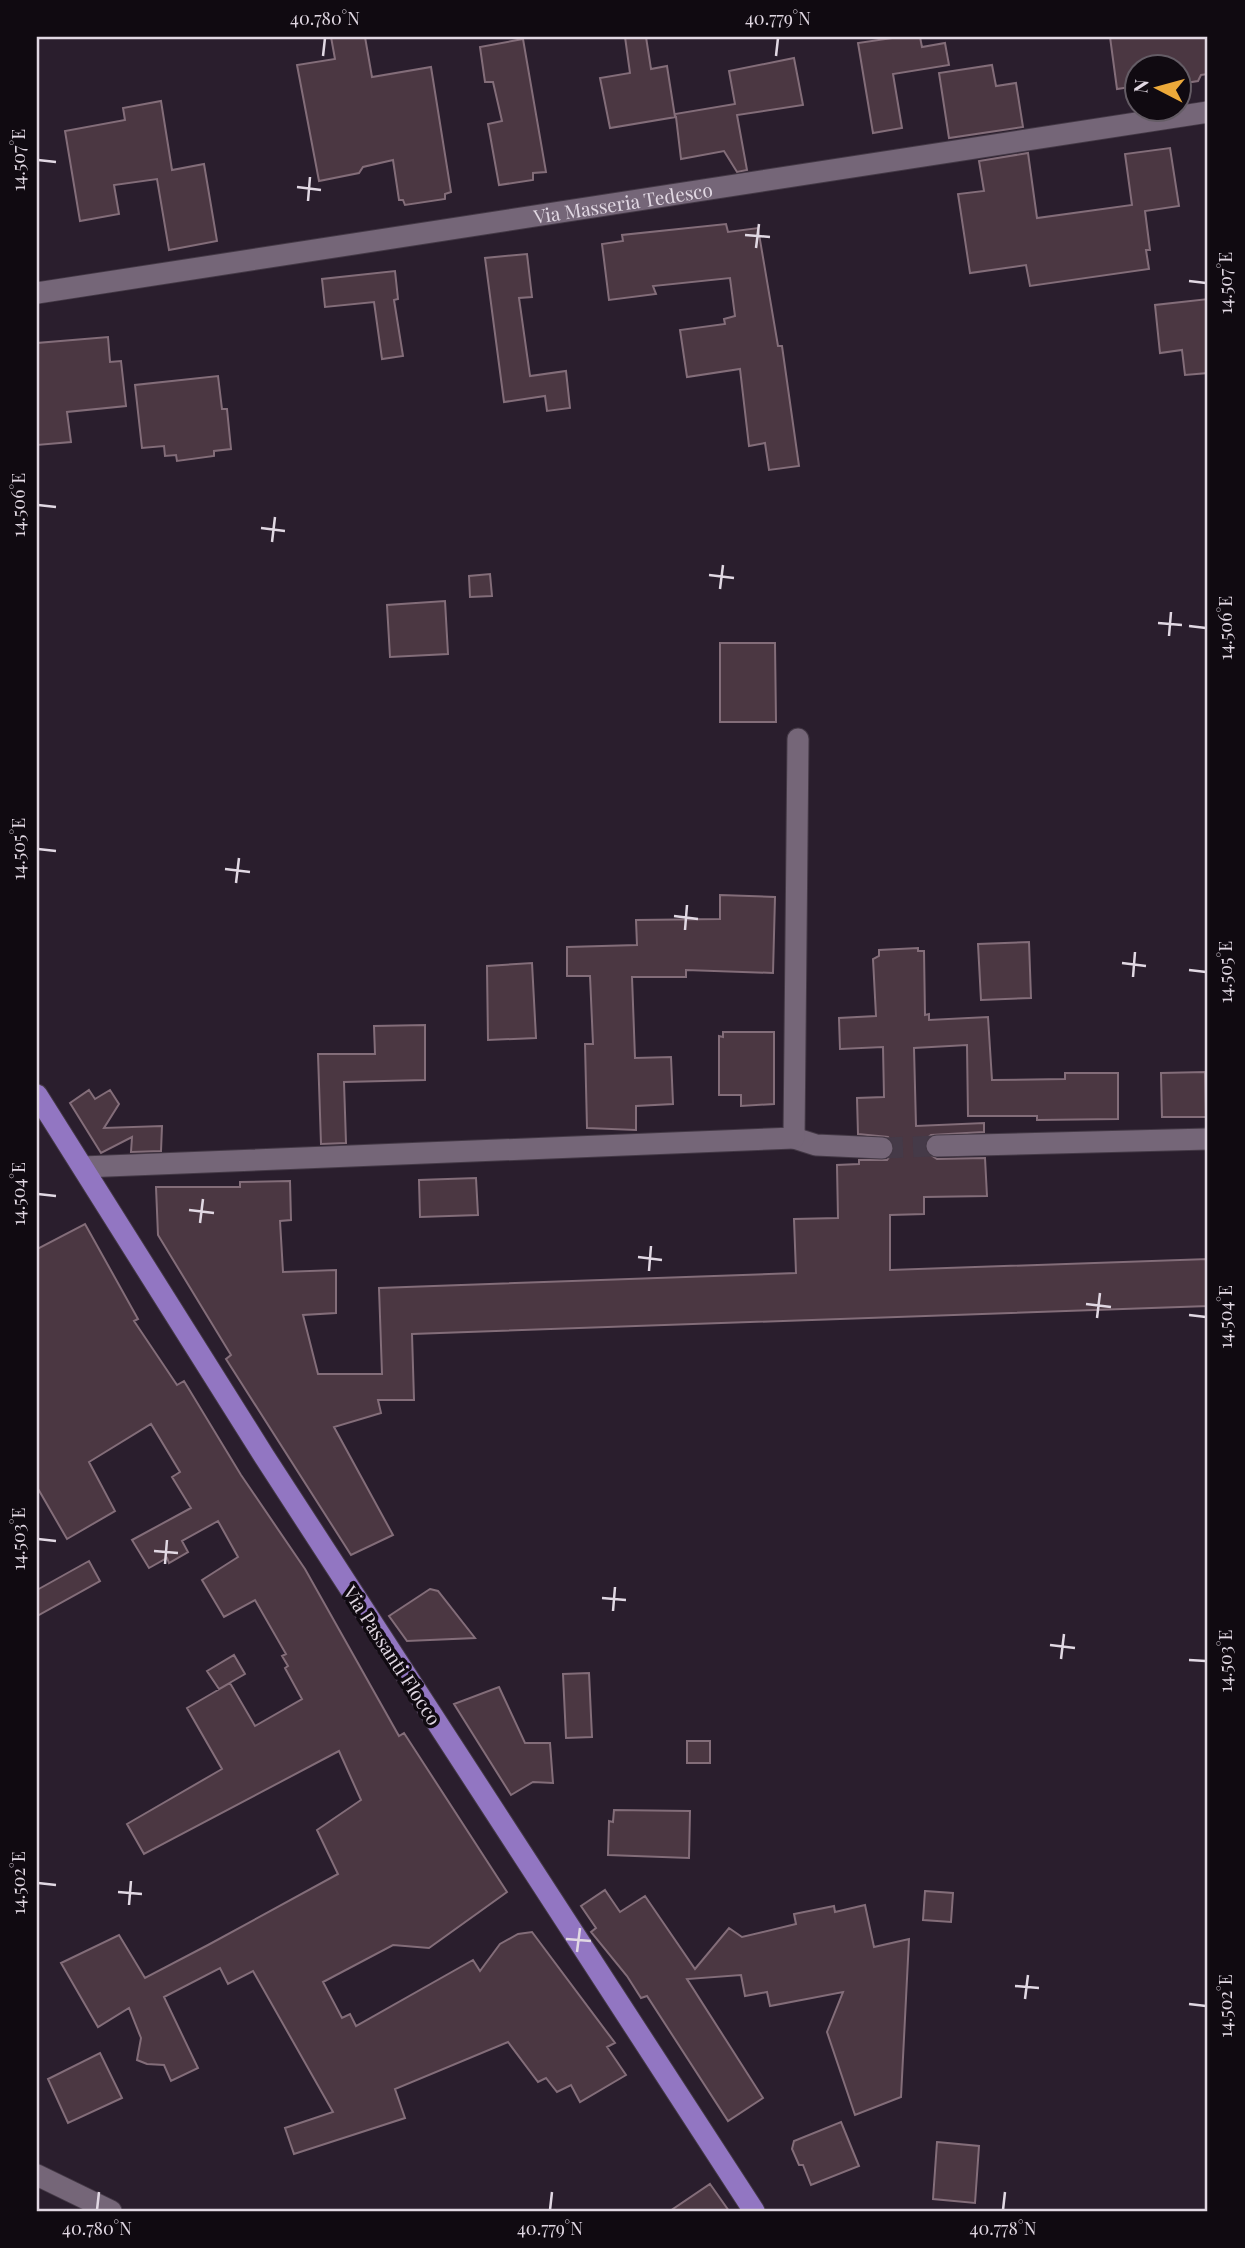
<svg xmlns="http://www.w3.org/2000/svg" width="1245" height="2248" viewBox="0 0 1245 2248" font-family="'Playfair Display',serif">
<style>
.building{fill:#4b3742;stroke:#836d79;stroke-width:2}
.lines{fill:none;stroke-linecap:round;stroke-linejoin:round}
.minor-tunnel{stroke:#453a48;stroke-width:21;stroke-dasharray:21 10;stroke-linecap:butt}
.minor-casing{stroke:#443946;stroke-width:23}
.major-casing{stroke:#443946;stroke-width:23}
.minor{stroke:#756678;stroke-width:21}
.major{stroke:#9276c2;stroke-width:21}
.ticks{fill:none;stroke:#e1d8e3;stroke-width:2.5}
.labels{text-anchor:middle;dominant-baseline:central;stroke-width:7;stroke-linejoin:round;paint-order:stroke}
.street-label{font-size:19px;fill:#e1d8e3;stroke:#100a11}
.neatline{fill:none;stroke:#e1d8e3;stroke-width:2.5}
.ticks-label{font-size:18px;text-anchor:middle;fill:#e1d8e3}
</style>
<rect width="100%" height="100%" fill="#2a1e2d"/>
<!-- building -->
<path class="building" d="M331 37H365L372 77 431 67 451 192 445 194V199L405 205 403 200H399L393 160 363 167 359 173 319 181 297 65 335 59Z
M625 37H646L651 69 667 66 675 117V114L735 104 729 71 794 58 803 105 737 115 747 170 737 172 724 151 681 159 676 117 610 128 600 78 630 73Z
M899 37H920L922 47 945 43 949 65 893 74 902 128 873 133 858 43Z
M1110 37H1208V74L1201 75 1198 81 1179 84V66H1137V86L1117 89Z
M523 39 546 172 533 173V180L499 185 488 124 502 121 493 82H485L480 47Z
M992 65 996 86 1016 83 1023 127 949 138 939 73Z
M161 101 172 170 204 164 217 241 169 250 157 179 114 185 119 214 80 221 65 131 125 120 123 108Z
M1170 148 1179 206 1145 211 1150 250H1146L1149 269 1030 286 1026 265 970 273 958 194 984 191 979 161 1028 153 1037 218 1132 205 1125 154Z
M726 224 728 232 758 228 778 346H782L799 466 769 470 765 443 749 446 740 369 687 377 680 330 725 324 724 319 735 316 730 278 653 286 656 294 609 300 602 244 623 241 622 235Z
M527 254 532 297 519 298 530 376 566 371 570 408 547 411 545 396 504 402 485 258Z
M395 271 398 299 394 300 403 356 382 359 374 302 325 307 322 279Z
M1208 299V373L1185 375 1182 350 1160 353 1155 305Z
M108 337 110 362 121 361 126 406 67 412 71 442 37 445V343Z
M218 376 222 409H227L231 449 214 451V456L177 461 176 455 165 456 164 446 142 448 135 385Z
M490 574 492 596 470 597 469 576Z
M445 601 448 654 390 657 387 605Z
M720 643H775L776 722H720Z
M720 895 775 897 773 973 686 970V977H632L635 1058 671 1057 673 1104 636 1106V1130L587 1128 585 1044H593L590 976H567V947L637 945 636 920 720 919Z
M1029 942 1031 998 981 1000 978 944Z
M918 948V951H924L925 1015 929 1014V1020L988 1017 992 1080 1065 1079V1073H1118V1119L1037 1120V1116H968L967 1045 914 1048 916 1126 984 1123V1132L931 1135 925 1140 926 1152 937 1159 985 1158 987 1196 924 1197V1214L890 1215V1270L1208 1259V1306L412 1334 414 1400H378L381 1413 334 1427 393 1535 351 1555 226 1359 231 1355 158 1235 156 1187H240V1182L290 1181 291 1220 280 1221 283 1272 336 1270V1313L303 1315 318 1374H382L379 1288 796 1273 794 1219 838 1218 837 1165 859 1164V1160H887L895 1149 888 1137 858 1134 857 1098 884 1097 883 1047 840 1049 839 1018 876 1016 873 959 879 956V950Z
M532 963 536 1038 488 1040 487 966Z
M425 1025V1080L344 1082 346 1143 321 1144 318 1054H375L374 1026Z
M723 1032H774V1104L741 1106V1095H719V1036L723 1037Z
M1205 1072 1206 1117H1162L1161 1073Z
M89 1090 95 1099 110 1090 119 1104 104 1128 162 1126 161 1151 131 1152 132 1137 101 1153 70 1103Z
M476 1178 478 1215 420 1217 419 1180Z
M85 1224 138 1319 134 1321 177 1385 184 1381 241 1475 305 1569 399 1736 404 1733 507 1892 429 1948 393 1945 323 1982 342 2018 350 2014 356 2026 473 1960 480 1971 500 1944 518 1934 532 1932 615 2043 607 2047 626 2075 580 2102 571 2085 557 2092 546 2078 538 2082 508 2042 395 2089 405 2118 294 2154 285 2128 333 2112 253 1971 228 1984 220 1968 164 1997 198 2068 171 2081 164 2065 147 2064 137 2060 141 2038 129 2008 98 2027 61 1963 119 1935 145 1978 208 1945 338 1874 317 1830 361 1800 339 1751 144 1854 127 1824 222 1769 187 1708 230 1683 255 1726 302 1699 285 1668 288 1666 282 1656 286 1654 255 1600 224 1617 202 1580 238 1557 218 1521 182 1541 188 1552 169 1563 167 1558 149 1568 132 1540 191 1508 172 1477 180 1472 151 1424 89 1462 115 1511 67 1539 37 1487V1249Z
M89 1561 100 1581 37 1616V1590Z
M430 1589 438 1591 475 1638 407 1641 389 1616Z
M234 1655 245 1674 219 1689 207 1671Z
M589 1673 592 1737 566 1738 563 1674Z
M499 1687 525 1743H550L553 1783 533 1782 511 1795 454 1704Z
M687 1741H710V1763H687Z
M614 1810 690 1811 689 1858 608 1855 609 1821 613 1822Z
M605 1890 620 1912 645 1896 695 1969 729 1928 742 1937 796 1924 794 1914 834 1906 835 1912 865 1905 874 1947 909 1939 901 2097 855 2115 827 2032 843 1992 770 2006 767 1992 745 1996 741 1975 687 1979 763 2098 728 2121 647 1996 641 1998 627 1976 591 1932 596 1928 581 1906Z
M925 1891 953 1893 951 1922 923 1920Z
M100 2053 122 2098 68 2123 48 2079Z
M841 2122 859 2166 811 2185 803 2165H799L792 2149 794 2141Z
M937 2142 979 2146 975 2203 933 2199Z
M710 2184 729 2211H670Z"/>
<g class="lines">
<!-- minor-tunnel -->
<path class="minor-tunnel" d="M882 1148 937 1146"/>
<defs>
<g id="minor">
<path id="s1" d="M37 293 1208 112"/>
<path d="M794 1138 816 1145 882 1148"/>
<path d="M937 1146 1208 1139"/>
<path d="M83 1167 794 1138 798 739"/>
<path d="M37 2175 111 2211"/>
</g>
<path id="major" d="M37 1095 264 1456 754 2211"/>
</defs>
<!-- minor casing -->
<use href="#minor" class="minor-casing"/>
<!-- major casing -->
<use href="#major" class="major-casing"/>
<!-- minor -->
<use href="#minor" class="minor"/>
<!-- major -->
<use href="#major" class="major"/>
</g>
<!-- ticks -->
<path class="ticks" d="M323 56 325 38M776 56 778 38M38 160 56 162M297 187 321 190M308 201 310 177M745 235 770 237M756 248 759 224M1189 281 1206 283M38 505 56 507M261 528 285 531M272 542 275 517M709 575 734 578M720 589 723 565M1158 623 1182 625M1189 626 1206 628M1169 636 1171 612M38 849 56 851M225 869 250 872M236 883 239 858M674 916 698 919M685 930 687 905M1122 963 1146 966M1189 970 1206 972M1133 977 1135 952M38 1194 56 1196M189 1210 214 1213M200 1223 203 1199M638 1257 662 1260M649 1271 651 1246M1086 1304 1111 1307M1189 1315 1206 1317M1097 1318 1100 1293M38 1539 56 1541M154 1551 178 1553M165 1564 167 1540M602 1598 626 1600M613 1611 615 1587M1050 1645 1075 1648M1061 1659 1064 1634M1189 1660 1206 1661M38 1883 56 1885M118 1892 142 1894M129 1905 131 1881M566 1939 591 1941M577 1952 580 1928M1015 1986 1039 1988M1025 1999 1028 1975M1189 2004 1206 2006M97 2210 99 2192M550 2210 552 2192M1003 2210 1005 2192"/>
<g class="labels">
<!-- street labels -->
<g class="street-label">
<text stroke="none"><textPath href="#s1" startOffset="593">Via Masseria Tedesco</textPath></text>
<text transform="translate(393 1655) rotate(57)">Via Passanti Flocco</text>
</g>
</g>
<!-- border -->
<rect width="1245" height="2248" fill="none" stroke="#100a11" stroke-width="77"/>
<!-- north arrow -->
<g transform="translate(1158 88) rotate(276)"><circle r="33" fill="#100a11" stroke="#645c65" stroke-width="2"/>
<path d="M0-5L12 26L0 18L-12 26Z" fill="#eca93a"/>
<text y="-10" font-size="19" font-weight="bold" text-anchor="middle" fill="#e1d8e3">N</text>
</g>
<rect x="38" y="38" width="1168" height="2172" class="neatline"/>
<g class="ticks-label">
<text x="325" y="25">40.780°N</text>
<text x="778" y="25">40.779°N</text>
<text transform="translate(19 160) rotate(-90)" y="6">14.507°E</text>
<text transform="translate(1226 283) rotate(-90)" y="6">14.507°E</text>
<text transform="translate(19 505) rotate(-90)" y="6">14.506°E</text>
<text transform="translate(1226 628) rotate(-90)" y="6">14.506°E</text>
<text transform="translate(19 849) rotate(-90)" y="6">14.505°E</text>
<text transform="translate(1226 972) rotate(-90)" y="6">14.505°E</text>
<text transform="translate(19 1194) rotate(-90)" y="6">14.504°E</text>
<text transform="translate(1226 1317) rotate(-90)" y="6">14.504°E</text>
<text transform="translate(19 1539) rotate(-90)" y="6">14.503°E</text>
<text transform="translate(1226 1661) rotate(-90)" y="6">14.503°E</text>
<text transform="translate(19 1883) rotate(-90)" y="6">14.502°E</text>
<text transform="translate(1226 2006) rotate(-90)" y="6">14.502°E</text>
<text x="97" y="2235">40.780°N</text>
<text x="550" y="2235">40.779°N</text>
<text x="1003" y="2235">40.778°N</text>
</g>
</svg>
